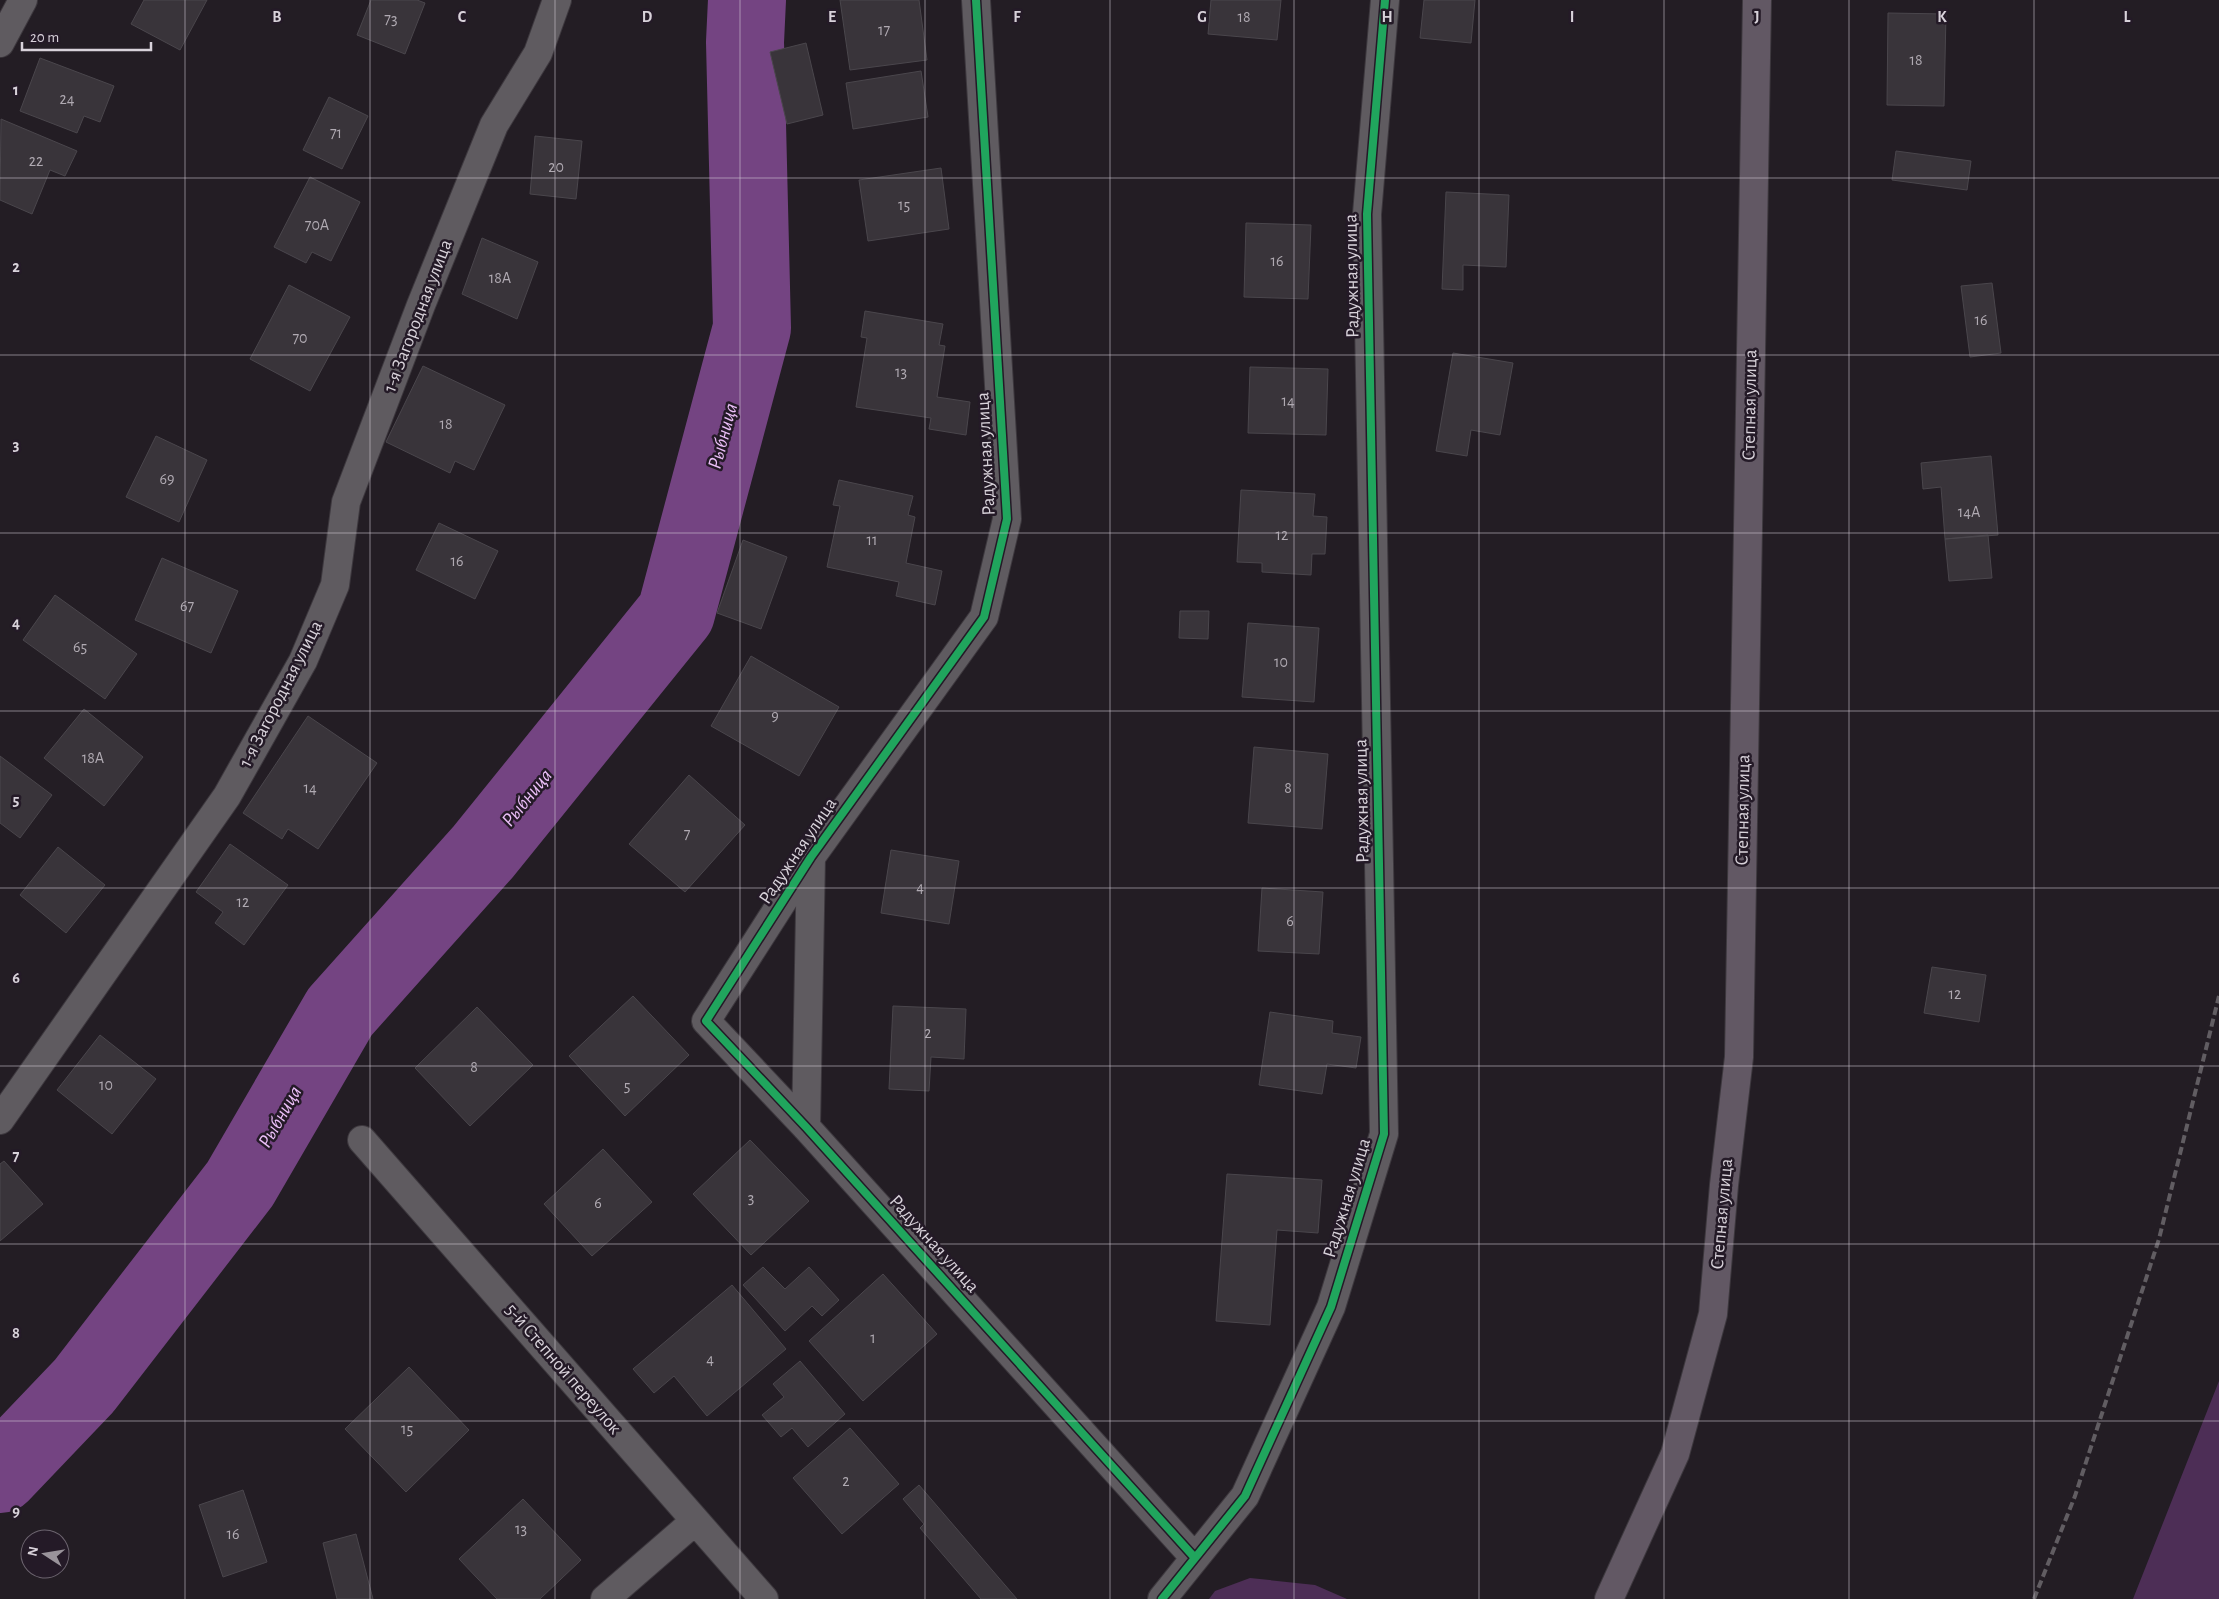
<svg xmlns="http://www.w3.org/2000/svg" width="2219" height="1599" viewBox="0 0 2219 1599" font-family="'Alegreya Sans',sans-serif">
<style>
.green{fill:#4d2e56}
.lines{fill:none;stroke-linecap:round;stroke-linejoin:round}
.river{stroke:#744482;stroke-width:78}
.building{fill:#39343a;stroke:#4a464c}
.minor-casing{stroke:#3d383e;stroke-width:30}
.major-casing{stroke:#3d383e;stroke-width:30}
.minor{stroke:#5f5b60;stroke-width:28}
.major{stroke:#625864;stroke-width:28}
.rail{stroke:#615d62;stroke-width:4;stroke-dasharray:8 4;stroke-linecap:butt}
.cycleway-casing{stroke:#241a27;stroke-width:11}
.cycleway{stroke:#20a55d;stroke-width:8}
.grid{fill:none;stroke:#d8d2da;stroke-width:1;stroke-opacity:0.55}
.labels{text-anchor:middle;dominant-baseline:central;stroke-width:5;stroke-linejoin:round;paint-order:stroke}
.number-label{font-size:16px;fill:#b0aab2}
.street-label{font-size:19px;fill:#d8d2da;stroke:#241a27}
.water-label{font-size:20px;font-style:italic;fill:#ecc0f9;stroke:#241a27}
.grid-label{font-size:16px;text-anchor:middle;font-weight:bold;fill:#d8d2da;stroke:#241a27;stroke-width:5;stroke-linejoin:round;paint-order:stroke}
</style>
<rect width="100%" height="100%" fill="#231d24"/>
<!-- green -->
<path class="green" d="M2219 1381V1599H2133Z
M1250 1578 1315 1585 1347 1599H1209L1215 1591Z"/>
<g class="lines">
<!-- river -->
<path class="river" d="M0 1474 84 1386 240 1184 340 1012 483 852 676 613 752 328 745 42 747 0"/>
</g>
<!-- building -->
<path class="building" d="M144 0H207L180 50 131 24Z
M371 0H417L425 3 405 54 357 35Z
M840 0H919L927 60 850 70Z
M1211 0H1281L1277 40 1208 34Z
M1424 0H1475L1471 43 1420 38Z
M1888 13 1946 14 1944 106 1887 105Z
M806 43 823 115 787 124 770 52Z
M40 58 114 86 100 122 84 116 77 133 20 111Z
M921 71 928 117 853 129 846 83Z
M329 97 368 116 342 169 303 150Z
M1 119 77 151 65 176 50 170 32 214 0 200Z
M535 136 582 141 576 199 530 194Z
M1896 151 1971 161 1967 190 1892 180Z
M941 168 949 229 868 241 859 180Z
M310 177 360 202 331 261 312 252 306 263 274 247Z
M1446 192 1509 195 1506 267 1463 265V290L1442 289Z
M1246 223 1311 225 1308 299 1244 297Z
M482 238 538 262 517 319 462 294Z
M1992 283 2001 353 1970 357 1961 286Z
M289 285 350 317 310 391 250 359Z
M865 311 943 324 939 345 945 346 937 397 970 402 966 435 929 429 931 418 856 407 867 338 861 337Z
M1453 353 1513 363 1500 435 1471 430 1467 456 1436 451Z
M423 366 505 405 474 470 455 461 450 473 386 442Z
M1250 367 1328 369 1326 435 1248 433Z
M156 436 207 460 179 522 126 497Z
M1991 456 1998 535 1945 539 1941 487 1923 489 1921 463Z
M839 480 913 496 908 515 915 517 906 563 942 571 935 605 896 596 899 582 827 567 840 506 833 505Z
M1241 490 1315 494 1313 516 1327 517 1325 554H1312L1311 575 1262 572V563L1237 562Z
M439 523 498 551 475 599 416 570Z
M1988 535 1992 578 1949 581 1945 539Z
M743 540 787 557 761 629 717 613Z
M162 558 238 591 211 653 135 620Z
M55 595 137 654 105 699 23 640Z
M1180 611H1209L1208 639 1179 638Z
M1248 623 1319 628 1314 702 1242 697Z
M751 656 839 707 799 776 711 726Z
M84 709 143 757 104 806 44 758Z
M308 716 377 763 318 849 288 829 282 839 243 813Z
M1254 747 1328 754 1322 829 1248 823Z
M0 756 52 795 20 838 0 823Z
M689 775 745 825 685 892 629 844Z
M230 844 288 885 244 945 215 923 223 912 196 892Z
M58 847 105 885 66 933 20 895Z
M891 850 959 861 949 924 881 913Z
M1262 888 1323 892 1319 954 1258 951Z
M1932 967 1986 975 1979 1022 1924 1013Z
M633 996 689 1055 625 1116 569 1056Z
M893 1006 966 1009 964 1059 931 1057 929 1091 889 1089Z
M477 1007 533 1065 470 1126 415 1068Z
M1270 1012 1333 1021 1332 1033 1361 1037 1356 1068 1327 1064 1322 1094 1259 1085Z
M100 1035 156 1079 112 1134 57 1090Z
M750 1140 809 1201 751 1255 693 1194Z
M603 1149 652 1202 592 1256 544 1204Z
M4 1161 43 1204 0 1241V1164Z
M1227 1174 1322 1180 1318 1233 1277 1230 1270 1325 1216 1321Z
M763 1267 785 1289 809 1267 839 1300 822 1316 812 1306 785 1331 743 1285Z
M883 1274 937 1334 863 1401 809 1341Z
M732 1285 786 1349 707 1416 674 1376 654 1393 633 1369Z
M800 1361 845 1414 808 1447 792 1428 781 1437 762 1415 784 1397 773 1384Z
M409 1367 469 1430 406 1492 345 1429Z
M850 1428 899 1484 842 1534 793 1478Z
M919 1485 1017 1599H981L920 1528 924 1524 903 1499Z
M243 1490 267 1562 223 1577 199 1505Z
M523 1499 581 1560 540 1599H497L459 1559Z
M356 1534 373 1599H337L323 1543Z"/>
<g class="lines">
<defs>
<path id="minor" d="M976 0 1007 519 984 617 811 857 706 1021 806 1127 1195 1558
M0 43 23 0
M0 1120 227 796 303 661 335 585 346 502 421 305 494 125 538 53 557 0
M806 1127 811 857
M362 1140 764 1599
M605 1599 695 1521
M1162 1599 1245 1496 1331 1307 1384 1134 1367 214 1385 0"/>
<path id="major" d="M1609 1599 1675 1454 1713 1314 1724 1185 1739 1057 1757 0"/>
</defs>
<!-- minor casing -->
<use href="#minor" class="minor-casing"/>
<!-- major casing -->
<use href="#major" class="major-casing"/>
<!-- minor -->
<use href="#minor" class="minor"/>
<!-- major -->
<use href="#major" class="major"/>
<!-- rail -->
<path class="rail" d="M2034 1599 2075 1496 2159 1239 2219 996"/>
<defs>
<path id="cycleway" d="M976 0 1007 519 984 617 811 857 706 1021 806 1127 1195 1558
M1162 1599 1245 1496 1331 1307 1384 1134 1367 214 1385 0"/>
</defs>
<!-- cycleway casing -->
<use href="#cycleway" class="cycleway-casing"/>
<!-- cycleway -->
<use href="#cycleway" class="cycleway"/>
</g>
<!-- grid -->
<path class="grid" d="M185 0V1599M370 0V1599M555 0V1599M740 0V1599M925 0V1599M1110 0V1599M1294 0V1599M1479 0V1599M1664 0V1599M1849 0V1599M2034 0V1599M0 178H2219M0 355H2219M0 533H2219M0 711H2219M0 888H2219M0 1066H2219M0 1244H2219M0 1421H2219"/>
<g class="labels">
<!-- number labels -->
<g class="number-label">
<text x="1244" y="17">18</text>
<text x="391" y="19">73</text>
<text x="884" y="30">17</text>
<text x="1916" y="60">18</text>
<text x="67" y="99">24</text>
<text x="336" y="133">71</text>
<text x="36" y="161">22</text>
<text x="556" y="167">20</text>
<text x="904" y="205">15</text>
<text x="317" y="225">70А</text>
<text x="1277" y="261">16</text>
<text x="500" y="278">18А</text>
<text x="1981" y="320">16</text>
<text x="300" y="338">70</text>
<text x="901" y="372">13</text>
<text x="1288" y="401">14</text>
<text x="446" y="424">18</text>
<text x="167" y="479">69</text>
<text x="1969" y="512">14А</text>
<text x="1282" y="535">12</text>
<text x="872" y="540">11</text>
<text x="457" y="561">16</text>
<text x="187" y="606">67</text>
<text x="80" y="647">65</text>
<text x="1281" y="662">10</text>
<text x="775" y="716">9</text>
<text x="93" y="758">18А</text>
<text x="310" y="788">14</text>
<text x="1288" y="788">8</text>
<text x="687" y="834">7</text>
<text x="920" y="887">4</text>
<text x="243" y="902">12</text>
<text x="1290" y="921">6</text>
<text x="1955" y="994">12</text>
<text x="928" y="1033">2</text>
<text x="474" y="1067">8</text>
<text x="106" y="1085">10</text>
<text x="627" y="1086">5</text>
<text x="751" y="1198">3</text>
<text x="598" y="1203">6</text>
<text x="873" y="1338">1</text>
<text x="710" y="1359">4</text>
<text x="407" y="1429">15</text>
<text x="846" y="1481">2</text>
<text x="521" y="1529">13</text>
<text x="233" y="1534">16</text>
</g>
<!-- street labels -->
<g class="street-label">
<text transform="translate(1352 276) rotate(-91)">Радужная улица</text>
<text transform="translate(418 316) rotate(-69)">1-я Загородная улица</text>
<text transform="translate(1750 405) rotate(-89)">Степная улица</text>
<text transform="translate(986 454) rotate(-93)">Радужная улица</text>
<text transform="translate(281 694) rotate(-63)">1-я Загородная улица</text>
<text transform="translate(1362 801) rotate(-91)">Радужная улица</text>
<text transform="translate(1743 810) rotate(-89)">Степная улица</text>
<text transform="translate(798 851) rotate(-56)">Радужная улица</text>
<text transform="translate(1347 1198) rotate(-73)">Радужная улица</text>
<text transform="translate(1722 1214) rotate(-85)">Степная улица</text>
<text transform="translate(934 1244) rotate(48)">Радужная улица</text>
<text transform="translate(563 1369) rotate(49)">5-й Степной переулок</text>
</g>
<!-- water labels -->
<g class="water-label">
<text transform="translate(723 436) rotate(-75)">Рыбница</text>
<text transform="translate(527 798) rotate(-51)">Рыбница</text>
<text transform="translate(280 1117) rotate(-60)">Рыбница</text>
</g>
</g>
<g class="grid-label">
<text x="277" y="22">B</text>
<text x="462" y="22">C</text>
<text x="647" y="22">D</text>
<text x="832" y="22">E</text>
<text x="1017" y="22">F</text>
<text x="1202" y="22">G</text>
<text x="1387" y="22">H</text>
<text x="1572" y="22">I</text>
<text x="1757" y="22">J</text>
<text x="1942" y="22">K</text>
<text x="2127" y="22">L</text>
<text x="16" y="95">1</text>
<text x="16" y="272">2</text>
<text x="16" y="450">3</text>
<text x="16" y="628">4</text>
<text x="16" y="805">5</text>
<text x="16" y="983">6</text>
<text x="16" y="1161">7</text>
<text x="16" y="1338">8</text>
<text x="16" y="1516">9</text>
</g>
<!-- north arrow -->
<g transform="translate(45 1554) rotate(282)"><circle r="24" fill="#241a27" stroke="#6c646f"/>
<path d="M0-4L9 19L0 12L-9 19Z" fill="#99939a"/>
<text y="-8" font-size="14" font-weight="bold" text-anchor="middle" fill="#d8d2da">N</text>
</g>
<!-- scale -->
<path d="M22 42v8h129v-8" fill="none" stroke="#d8d2da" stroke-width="2.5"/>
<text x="30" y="42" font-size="15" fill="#d8d2da" stroke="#241a27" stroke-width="4" paint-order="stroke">20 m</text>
</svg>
